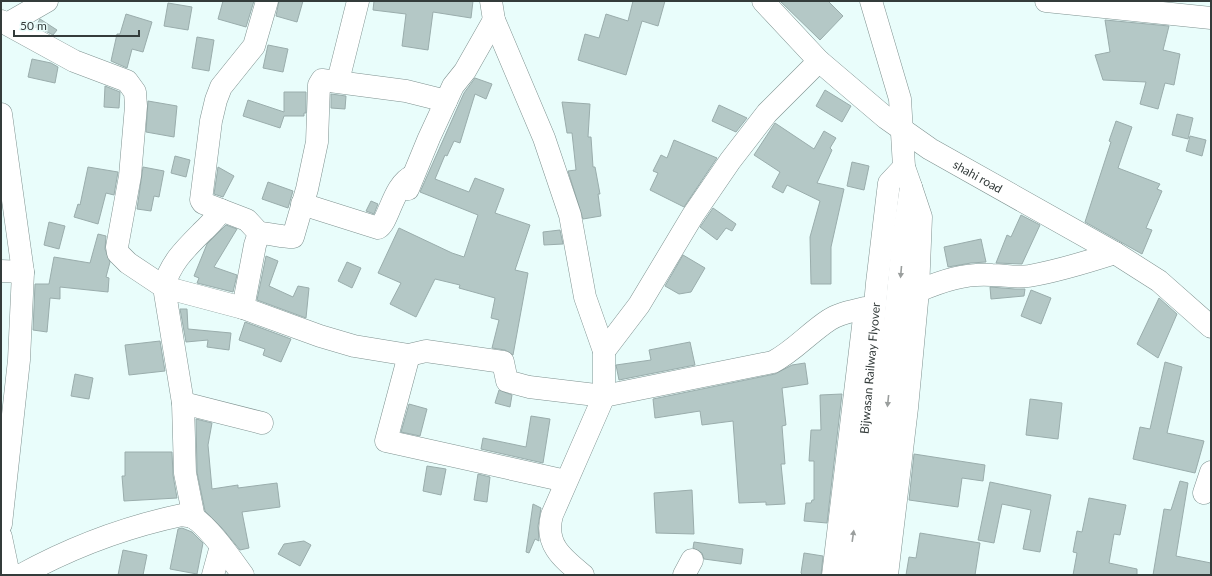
<svg xmlns="http://www.w3.org/2000/svg" width="1212" height="576" viewBox="0 0 1212 576" font-family="Lato,sans-serif">
<style>
.building{fill:#b4c8c6;stroke:#9aadac}
.lines{fill:none;stroke-linecap:round;stroke-linejoin:round}
.minor-casing{stroke:#7f9290;stroke-width:23}
.major-casing{stroke:#7f9290;stroke-width:23}
.minor{stroke:#fff;stroke-width:22}
.major{stroke:#fff;stroke-width:22}
.oneway{fill:#9a9e9d}
.labels{text-anchor:middle;dominant-baseline:central;stroke-width:4;stroke-linejoin:round;paint-order:stroke}
.street-label{font-size:12px;fill:#343c3b;stroke:#e9fdfb}
</style>
<rect width="100%" height="100%" fill="#e9fdfb"/>
<!-- building -->
<path class="building" d="M223 1H254L246 27 218 19Z
M279 1H303L297 22 276 16Z
M374 1H473L471 18 433 12 428 50 402 46 406 14 373 10Z
M633 1H665L658 26 642 21 626 75 578 60 585 34 599 38 606 14 628 21Z
M780 1H828L843 16 820 40Z
M168 3 192 7 188 30 164 26Z
M126 14 152 22 143 52 132 49 127 68 111 61 117 34H120Z
M40 19 57 30 53 35 36 26Z
M1105 20 1169 26 1163 50 1180 54 1174 85 1165 83 1158 109 1140 104 1146 82 1103 80 1095 55 1110 52Z
M197 37 214 40 209 71 192 68Z
M268 45 288 49 283 72 263 68Z
M32 59 51 63 58 67 55 83 28 77Z
M475 78 492 84 486 99 475 94 460 143 454 141 447 156 445 155 435 179 469 192 475 178 504 189 495 213 530 225 515 270 528 273 513 355 505 350 492 348 499 320 491 318 495 298 459 288 460 285 435 279 416 317 390 304 401 283 378 273 399 228 452 253 464 257 478 215 420 192 464 93Z
M105 86 120 92 119 108 104 107Z
M825 90 851 106 842 122 816 106Z
M284 92H306V113H304V116H284L280 128 243 116 248 100 284 112Z
M331 94 346 96 345 109 331 108Z
M148 101 177 106 174 137 146 132Z
M562 102 590 104 588 137H591L593 167H595L600 194H598L601 216 583 219 568 171 576 170 572 133H567Z
M719 105 747 118 736 132 712 121Z
M1177 114 1193 118 1188 139 1172 135Z
M1116 121 1132 127 1118 168 1160 184 1157 189 1162 191 1146 228 1152 230 1142 254 1085 222 1111 142 1109 141Z
M775 123 814 149 824 131 836 138 830 148 832 150 817 183 844 189 831 247V284H811L810 237 820 201 787 185 783 193 772 187 780 172 754 155Z
M1190 136 1206 140 1202 156 1186 151Z
M674 140 717 158 684 207 650 190 658 173 653 171 661 155 667 158Z
M175 156 190 160 186 177 171 173Z
M852 162 869 166 864 190 847 186Z
M88 167 118 172 114 195 106 193 98 224 74 217 78 204 80 205Z
M143 167 164 171 159 197 154 196 151 211 137 209Z
M218 167 234 176 223 197 214 194Z
M268 182 293 191 288 208 262 199Z
M371 201 378 204 374 214 366 211Z
M713 208 736 224 732 231 726 228 717 240 700 227Z
M1021 215 1040 225 1022 264 996 263 1007 235 1011 237Z
M49 222 65 226 59 249 44 245Z
M226 225 237 229 214 267 237 275 233 292 197 283 199 278 194 276 207 244Z
M560 230 563 244 544 245 543 232Z
M98 234 106 236 105 249 110 262 106 277 109 278 108 292 60 287V299L50 298 47 332 33 330 35 284H49L54 257 90 263Z
M981 239 986 262 971 263 948 267 944 247Z
M683 255 705 268 691 292 679 294 665 286Z
M266 256 278 261 269 286 293 297 298 286 309 288 306 318 257 300Z
M347 262 361 268 352 288 338 281Z
M990 287 1015 289H1025L1024 296 991 299Z
M1031 290 1051 298 1041 324 1021 316Z
M1159 298 1177 314 1158 358 1137 344Z
M180 309H187L188 329 231 333 229 350 207 347 208 340 186 342Z
M245 322 291 339 281 362 263 355 265 349 239 340Z
M160 341 165 371 129 375 125 345Z
M690 342 695 365 619 380 616 365 651 360 649 350Z
M1165 362 1182 367 1167 433 1204 441 1195 473 1133 459 1140 427 1150 429Z
M805 363 808 384 782 388 786 425 782 426 785 464H781L785 504 766 505V502L739 503 733 421 702 425 700 411 655 418 653 399 775 374 792 365Z
M75 374 93 378 89 399 71 396Z
M499 390 512 395 510 407 495 403Z
M842 394 827 523 804 521 806 503H811L812 500H814V461H809L811 430H821L820 395Z
M1030 399 1062 403 1058 439 1026 435Z
M409 404 427 409 420 436 401 432Z
M531 416 550 419 543 463 481 449 483 438 526 447Z
M196 419 212 423 208 445 212 489 238 485V488L277 483 280 507 242 512 249 548 240 550 222 528 205 511 197 472Z
M125 452H172L173 475 177 498 124 501 122 476H125Z
M914 454 985 465 983 481 962 478 958 507 909 500Z
M427 466 446 469 441 495 423 491Z
M478 474 490 477 487 502 474 500Z
M1180 481 1188 483 1176 556 1211 563V575H1153L1164 509 1171 510Z
M990 482 1051 495 1040 552 1023 549 1031 510 1002 504 994 543 978 540Z
M692 490 694 534 656 533 654 493Z
M1089 498 1126 505 1120 535 1114 534 1109 563 1137 569V575H1073L1077 553 1073 552 1077 531 1082 532Z
M533 504 541 508 538 526 539 541 535 539 529 553 526 552Z
M182 528 192 532 203 543 197 574 170 569 178 529Z
M920 533 980 543 975 575H906L909 557 916 558Z
M304 541 311 545 300 566 278 554 284 544Z
M694 542 743 549 741 564 704 559 702 553 693 548Z
M123 550 147 555 143 575H118Z
M804 553 823 556 821 575H803L801 573Z"/>
<g class="lines">
<defs>
<g id="minor">
<path d="M491 1 494 20 544 138 570 215 585 297 604 351V396L552 515C544 544 562 558 583 575"/>
<path id="s1" d="M763 1 819 61 886 118 930 149 1115 253 1159 281 1211 327"/>
<path d="M1 21 74 61 127 81 135 92 136 106 130 176 117 247 118 253 128 263 164 287 243 308 320 336 354 346 409 355 426 351 503 362 507 381 529 387 604 396 773 362C794 351 809 333 829 320 839 313 853 311 865 308"/>
<path d="M7 24 47 1"/>
<path d="M338 81 358 1"/>
<path d="M1 114 23 272 19 360 1 524"/>
<path d="M408 189 429 138 453 86 465 71 494 20"/>
<path d="M302 204 378 228C389 222 393 184 413 176"/>
<path d="M221 210 247 220 259 233 255 245 243 308"/>
<path d="M259 233C267 233 288 238 293 237L307 189 317 142 319 85 322 80 406 91 446 101"/>
<path d="M1 271 23 272"/>
<path d="M918 291C942 281 965 273 992 275 1005 275 1016 278 1029 276 1058 271 1087 262 1115 253"/>
<path d="M604 351 639 305 693 215 730 161 767 113 819 61"/>
<path d="M409 355 386 441 566 481"/>
<path d="M183 403 262 423"/>
<path d="M1204 493 1211 472"/>
<path d="M194 518 185 473 183 403 164 287C170 263 186 248 203 231 210 224 217 218 221 210L203 203 201 200 211 121 216 100 221 87 254 46 267 1"/>
<path d="M1 537 9 575"/>
<path d="M21 575C72 547 125 527 182 515 186 516 191 516 194 518 209 527 232 560 243 575"/>
<path d="M213 575 221 546"/>
<path d="M684 575 692 560"/>
<path d="M833 575 864 318"/>
<path d="M887 575 907 408 918 291 921 217 911 187"/>
</g>
<g id="major">
<path d="M1046 1 1211 18"/>
<path id="s2" d="M848 575 857 506 877 283 889 183 904 167"/>
<path d="M869 575 904 233 911 187 904 167 900 99 871 1"/>
</g>
</defs>
<!-- minor casing -->
<use href="#minor" class="minor-casing"/>
<!-- major casing -->
<use href="#major" class="major-casing"/>
<!-- minor -->
<use href="#minor" class="minor"/>
<!-- major -->
<use href="#major" class="major"/>
</g>
<!-- one-way arrows -->
<defs><path id="oneway-solid" d="M-6-.8H1V-3.2L6.5 0L1 3.2V.8H-6Z"/></defs>
<g class="oneway">
<use href="#oneway-solid" transform="translate(901 272) rotate(95)"/>
<use href="#oneway-solid" transform="translate(888 401) rotate(96)"/>
<use href="#oneway-solid" transform="translate(853 536) rotate(-82)"/>
</g>
<g class="labels">
<!-- street labels -->
<g class="street-label">
<text stroke="none"><textPath href="#s1" startOffset="279">shahi road</textPath></text>
<text stroke="none"><textPath href="#s2" startOffset="208">Bijwasan Railway Flyover</textPath></text>
</g>
</g>
<!-- border -->
<rect width="1212" height="576" fill="none" stroke="#343c3b" stroke-width="4"/>
<!-- scale -->
<path d="M14 30v6h125v-6" fill="none" stroke="#343c3b" stroke-width="2"/>
<text x="20" y="30" font-size="12" fill="#343c3b" stroke="#e9fdfb" stroke-width="3" paint-order="stroke">50 m</text>
</svg>
